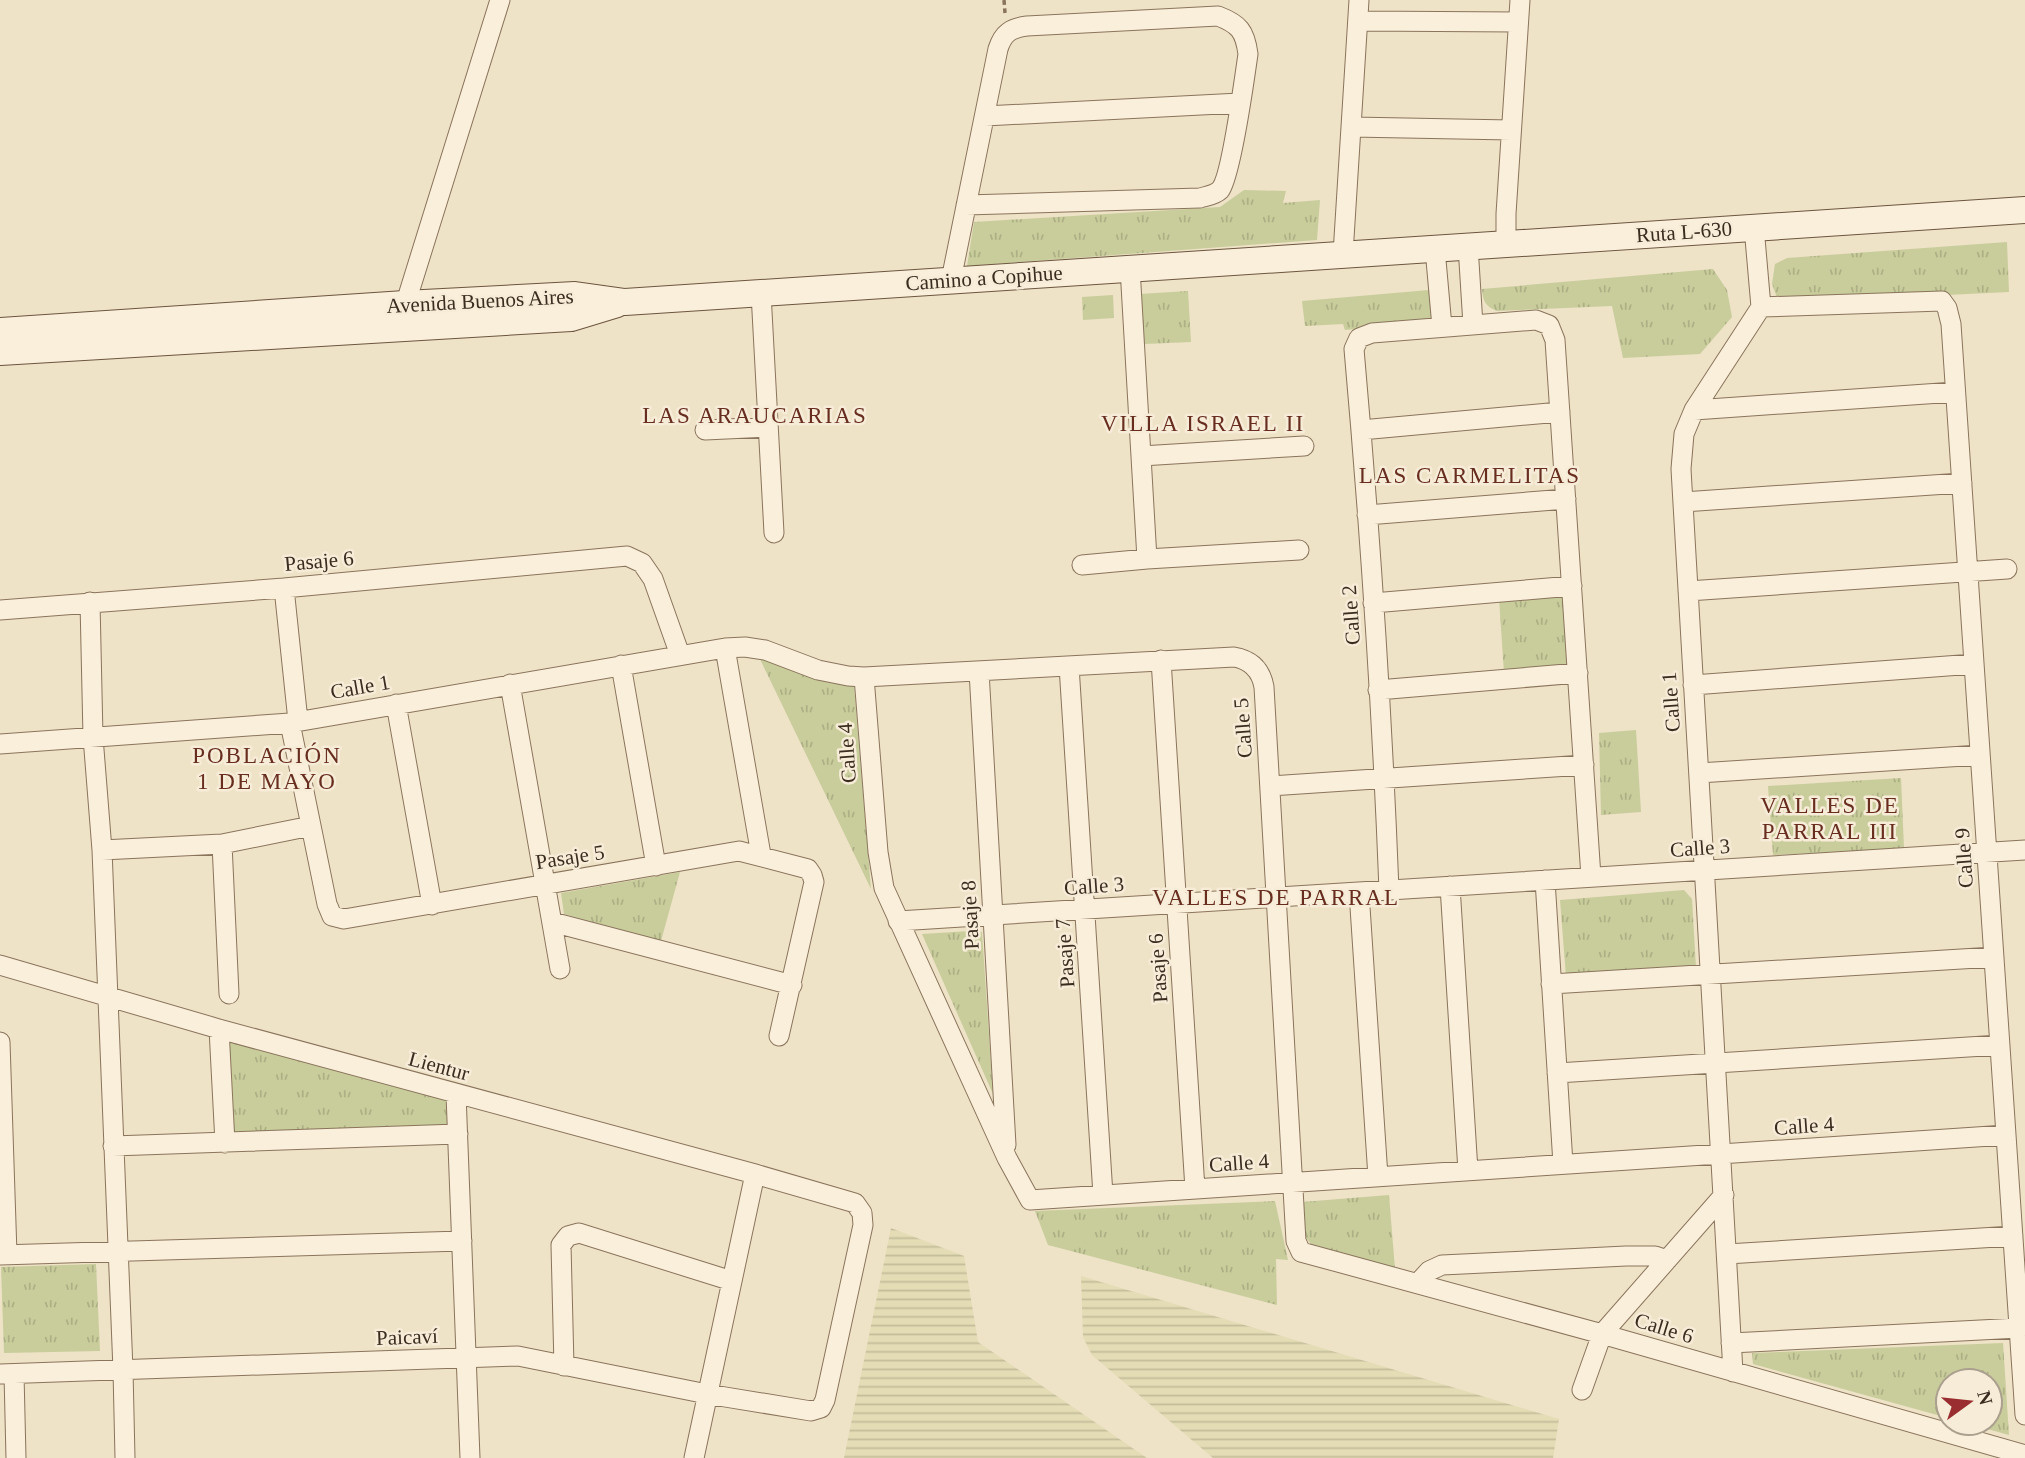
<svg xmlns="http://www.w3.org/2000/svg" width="2025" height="1458" viewBox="0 0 2025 1458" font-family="Georgia,serif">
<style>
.farmland{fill:url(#farmland-rules)}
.park{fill:url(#park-tufts)}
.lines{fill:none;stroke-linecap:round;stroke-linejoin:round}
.street-casing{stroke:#8a745c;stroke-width:21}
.secondary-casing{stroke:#6c553f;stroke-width:28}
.path{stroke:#8a745c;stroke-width:3.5;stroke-dasharray:5 3.5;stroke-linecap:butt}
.street{stroke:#f9efdb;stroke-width:19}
.secondary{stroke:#f9efdb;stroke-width:26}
.labels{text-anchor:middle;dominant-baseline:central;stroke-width:5;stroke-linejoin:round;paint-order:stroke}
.street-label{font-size:21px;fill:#3b2c20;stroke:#f6ecd7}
.neighbourhood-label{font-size:23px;letter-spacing:2px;fill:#672d1f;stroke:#f6ecd7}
</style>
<defs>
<pattern id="farmland-rules" width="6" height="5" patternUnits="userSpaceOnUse" patternTransform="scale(1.75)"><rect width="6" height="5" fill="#e4dcb4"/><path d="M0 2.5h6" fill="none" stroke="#c4bd9a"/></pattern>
<pattern id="park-tufts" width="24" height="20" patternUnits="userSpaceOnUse" patternTransform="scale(1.75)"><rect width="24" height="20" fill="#c8cd9b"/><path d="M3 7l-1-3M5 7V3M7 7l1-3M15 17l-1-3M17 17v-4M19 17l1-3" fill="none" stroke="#adb085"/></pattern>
</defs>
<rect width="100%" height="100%" fill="#eee2c7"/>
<!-- farmland -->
<path class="farmland" d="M891 1228 964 1256 978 1342 1147 1458H844Z
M1081 1276 1559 1419 1553 1458H1213L1092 1355 1083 1337Z"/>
<!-- park -->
<path class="park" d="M1244 190 1286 191 1283 203 1320 200 1317 240 967 266 974 222 1220 207Z
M2007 242 2009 292 1779 303 1772 284 1775 264 1787 258Z
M1713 269 1727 290 1732 317 1700 354 1623 358 1612 306 1497 311C1485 306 1483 301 1482 289Z
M1429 290 1432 317 1425 322 1345 330 1343 324 1305 326 1302 301Z
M1188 291 1191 342 1144 344 1140 294Z
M1113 295 1114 318 1083 320 1082 297Z
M1566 592 1573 669 1504 673 1499 598Z
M759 657 830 683 854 685 871 889Z
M1636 730 1641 812 1601 815 1599 733Z
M1901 778 1904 849 1773 855 1768 786Z
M680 872 661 941 564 914 561 893Z
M1684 890 1692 899 1696 968 1566 977 1560 900Z
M970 931 982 932 993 1094 922 934Z
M224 1036 452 1098 453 1130 229 1138Z
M1389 1195 1395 1269 1311 1244 1303 1234 1302 1202Z
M1275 1201 1288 1260 1276 1259 1277 1305 1048 1245 1035 1211Z
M96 1264 100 1351 4 1353 1 1267Z
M2003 1343 2009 1435 1966 1423H1990V1381H1948V1418L1753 1364 1752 1353Z"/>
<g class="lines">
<defs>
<path id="street" d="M1358 21 1518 22
M985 116 1240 103
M1352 127 1511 130
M1506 244V214L1520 0
M1468 246 1473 325
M1435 249 1442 327
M1343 254 1359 0
M1130 268 1147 559
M951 280 998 49C1003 33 1011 28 1027 26L1218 16C1239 24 1245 31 1248 54 1245 75 1231 178 1220 190 1215 195 1207 196 1200 198L966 205
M761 293 774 533
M1761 307 1942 301 1947 308 1951 324 2025 1415
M402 315 500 0
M1694 410 1955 392
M705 430 768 427
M1361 430 1560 412
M1141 456 1304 446
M1683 502 1962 483
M1367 515 1566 499
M1082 565 1147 559 1299 550
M284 588 298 721
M1688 591 2007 569
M90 602 93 737 102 850 123 1370 125 1458
M1373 603 1572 586
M0 610 284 588 627 556 642 563 653 579 680 655
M725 648 761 855
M1161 660 1195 1189
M621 665 656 866
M1069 666 1103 1195
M979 671 1006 1145
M864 677 878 852 884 888 1007 1158 1030 1200 2006 1135
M510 684 560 969
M1693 685 1974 664
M1378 690 1578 673
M396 704 432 905
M290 723 327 904 332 916 344 919 739 851 808 869 812 875 814 882 779 1036
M0 744 290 723 725 648 745 647 765 650 818 670 848 676 864 677 1234 657C1251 660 1261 670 1264 687L1296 1241 1301 1252 1602 1334 2025 1455
M1699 773 1980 755
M1270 786 1584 765
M222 844 229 994
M102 850 222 844 311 826
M1545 880 1563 1164
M1450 886 1468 1171
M1389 890C1382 710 1370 529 1354 349L1359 338 1372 333 1536 320 1549 325 1555 340 1591 877
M1359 892 1378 1177
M898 921 2025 850
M552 922 792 985
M0 965 219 1029 755 1174 855 1203 862 1213 863 1225 825 1400 821 1408 811 1411 707 1394 518 1356 0 1374
M1551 984 1994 957
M219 1029 225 1143
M0 1042 7 1254
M1557 1073 2000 1045
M456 1094 470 1458
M113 1146 458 1134
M1727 1254 2013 1236
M0 1255 462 1241
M1418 1283 1429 1271 1442 1265 1626 1256H1655L1667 1260
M1731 1343 2019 1328
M564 1366 561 1245 568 1236 579 1233 732 1281
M1733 1372C1718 1071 1697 770 1681 469L1684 434 1694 410 1761 307 1754 227
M14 1374 16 1458
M1582 1390 1602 1334 1724 1195
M694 1458 755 1174"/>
<path id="secondary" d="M0 331 405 304 575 295 625 302 2025 210
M0 352 571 318 617 304"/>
</defs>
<!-- street casing -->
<use href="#street" class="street-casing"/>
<!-- secondary casing -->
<use href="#secondary" class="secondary-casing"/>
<!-- path -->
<path class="path" d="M1004 0 1005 13"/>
<!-- street -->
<use href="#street" class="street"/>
<!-- secondary -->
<use href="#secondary" class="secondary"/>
</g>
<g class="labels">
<!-- street labels -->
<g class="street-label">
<text transform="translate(1684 232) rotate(-4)">Ruta L-630</text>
<text transform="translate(984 278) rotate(-4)">Camino a Copihue</text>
<text transform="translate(480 301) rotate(-3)">Avenida Buenos Aires</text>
<text transform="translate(319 561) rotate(-5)">Pasaje 6</text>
<text transform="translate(1351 615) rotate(-94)">Calle 2</text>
<text transform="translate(360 687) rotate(-10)">Calle 1</text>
<text transform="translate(1671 702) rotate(-94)">Calle 1</text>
<text transform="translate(1243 728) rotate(-94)">Calle 5</text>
<text transform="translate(847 753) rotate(-94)">Calle 4</text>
<text transform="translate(1700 848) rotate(-4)">Calle 3</text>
<text transform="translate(570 857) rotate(-9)">Pasaje 5</text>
<text transform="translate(1964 858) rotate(-94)">Calle 9</text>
<text transform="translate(1094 886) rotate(-4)">Calle 3</text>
<text transform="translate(970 915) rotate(-93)">Pasaje 8</text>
<text transform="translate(1065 953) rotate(-94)">Pasaje 7</text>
<text transform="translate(1158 968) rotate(-94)">Pasaje 6</text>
<text transform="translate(439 1066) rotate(15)">Lientur</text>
<text transform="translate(1804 1126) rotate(-4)">Calle 4</text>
<text transform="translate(1239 1163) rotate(-4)">Calle 4</text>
<text transform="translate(1664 1328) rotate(17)">Calle 6</text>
<text transform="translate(407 1337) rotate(-2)">Paicaví</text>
</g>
<!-- neighbourhood labels -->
<g class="neighbourhood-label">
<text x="755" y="415">LAS ARAUCARIAS</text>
<text x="1203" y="423">VILLA ISRAEL II</text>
<text x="1470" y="475">LAS CARMELITAS</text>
<text x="267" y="755">POBLACIÓN<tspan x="267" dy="26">1 DE MAYO</tspan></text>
<text x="1830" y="805">VALLES DE<tspan x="1830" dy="26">PARRAL III</tspan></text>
<text x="1276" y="897">VALLES DE PARRAL</text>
</g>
</g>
<!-- north arrow -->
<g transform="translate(1969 1402) rotate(75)"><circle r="33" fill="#f6ecd7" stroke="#ab9f8e" stroke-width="2"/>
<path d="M0-5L12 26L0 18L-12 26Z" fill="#992d2f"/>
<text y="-10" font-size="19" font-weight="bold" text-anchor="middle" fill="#3b2c20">N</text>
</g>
</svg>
